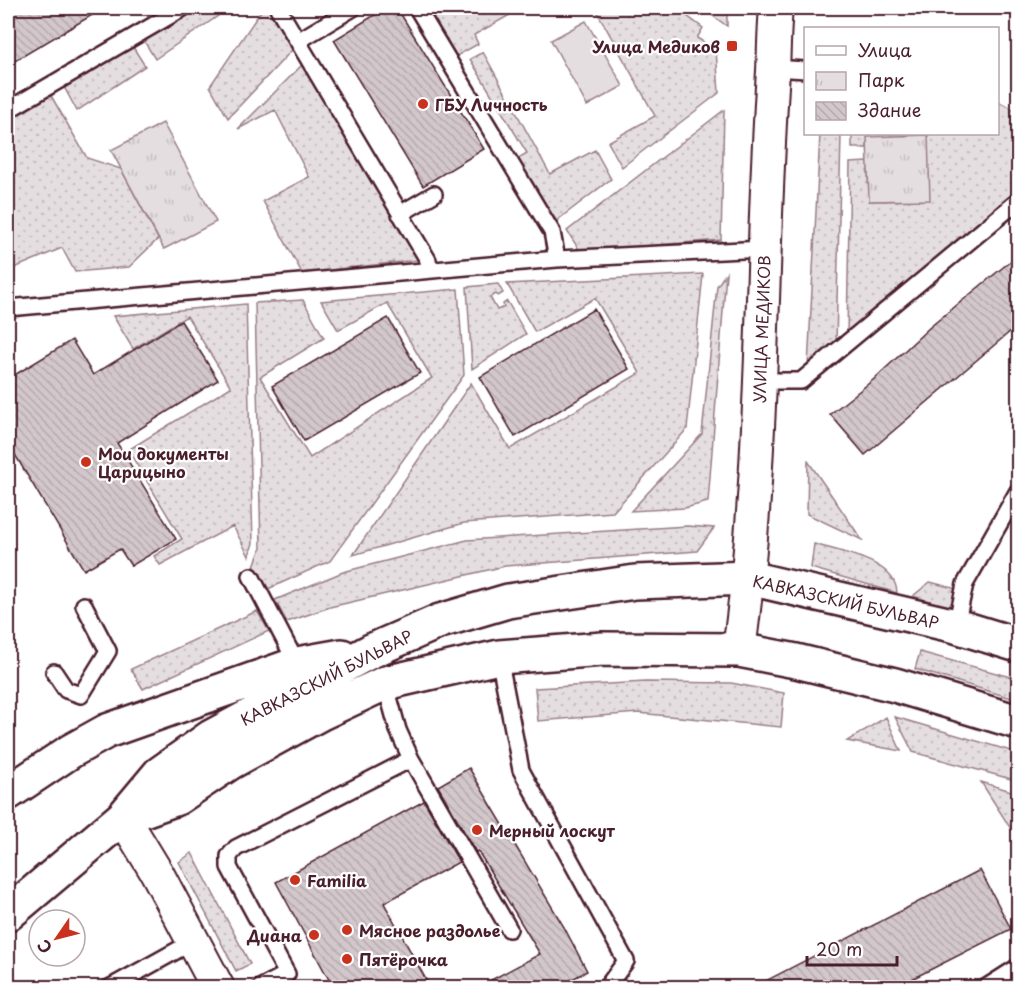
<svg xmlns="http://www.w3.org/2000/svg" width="1026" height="995" viewBox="0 0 1026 995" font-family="'Playpen Sans',sans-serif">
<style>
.grass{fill:url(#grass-dots);stroke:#987e86;stroke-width:1.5}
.park{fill:url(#park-tufts);stroke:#987e86;stroke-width:1.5}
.garden{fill:#e5dee0;stroke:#987e86;stroke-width:1.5}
.building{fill:url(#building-back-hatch);stroke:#4a1f2b;stroke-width:1.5}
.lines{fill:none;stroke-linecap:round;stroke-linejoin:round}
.service-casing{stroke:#4a1f2b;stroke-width:20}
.minor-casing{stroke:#4a1f2b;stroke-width:36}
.secondary-casing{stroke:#4a1f2b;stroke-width:38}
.service{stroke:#fff;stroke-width:15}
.minor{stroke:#fff;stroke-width:32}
.secondary{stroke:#fff;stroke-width:33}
.poi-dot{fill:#c8321e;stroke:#fff;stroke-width:2}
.labels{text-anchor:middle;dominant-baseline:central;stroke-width:4.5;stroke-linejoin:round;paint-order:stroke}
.poi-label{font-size:16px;font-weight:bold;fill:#4a1f2b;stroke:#fff;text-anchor:start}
.street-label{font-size:16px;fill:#4a1f2b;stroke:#fff}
</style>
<defs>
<pattern id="grass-dots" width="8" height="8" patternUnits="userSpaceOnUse" patternTransform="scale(1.5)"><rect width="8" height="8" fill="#e5dee0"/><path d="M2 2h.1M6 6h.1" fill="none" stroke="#c6bec0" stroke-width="1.8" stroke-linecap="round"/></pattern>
<pattern id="park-tufts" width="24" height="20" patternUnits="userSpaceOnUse" patternTransform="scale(1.5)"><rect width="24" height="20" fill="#e5dee0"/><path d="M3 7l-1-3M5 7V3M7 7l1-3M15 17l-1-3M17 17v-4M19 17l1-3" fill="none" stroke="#c6bec0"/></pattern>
<pattern id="building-back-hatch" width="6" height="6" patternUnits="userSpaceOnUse" patternTransform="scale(1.5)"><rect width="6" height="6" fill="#d2c7cb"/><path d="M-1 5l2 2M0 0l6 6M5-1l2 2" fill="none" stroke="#b6aaae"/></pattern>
</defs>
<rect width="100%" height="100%" fill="#fff"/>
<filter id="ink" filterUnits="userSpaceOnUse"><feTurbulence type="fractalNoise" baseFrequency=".0167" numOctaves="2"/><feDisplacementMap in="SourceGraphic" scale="12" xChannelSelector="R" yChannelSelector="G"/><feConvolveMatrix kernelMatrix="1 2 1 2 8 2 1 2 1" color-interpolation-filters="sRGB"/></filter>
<g filter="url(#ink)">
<!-- grass -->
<path class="grass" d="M199 8H214L218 16 155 59 143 39Z
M263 8H271L294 48 228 118 210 86Z
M420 8H522L474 35 478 44 451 59Z
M595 8H676L703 28 697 38 716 50 719 93 622 167 608 142 655 116Z
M702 8H727V26Z
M133 47 145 66 77 111 63 85Z
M483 52 550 174 595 150 611 179 555 222 515 160 527 153 470 59Z
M304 63 419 260 302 273 263 201 309 177 275 110 238 129Z
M50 94 87 158 121 169 158 239 129 267 75 272 62 248 12 269 8 261V119Z
M998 102 1008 106 1018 114V190L847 335 850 163 868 162 869 201 929 200 868 137 867 148H852V134H998Z
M724 110 721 240 580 251 567 231Z
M820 134H841L836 344 808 367Z
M726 273 708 502 685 508 631 511 702 434 717 286Z
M703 274 687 429 613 512 464 523 353 555 471 383 510 449 640 373 595 298 535 332 507 284Z
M498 284 503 293 498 296 496 294 490 297 497 310 504 307 503 304 507 301 526 334 472 369 467 287Z
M458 289 464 375 330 561 268 589 254 566 261 548 255 303 303 300 324 338 260 377 310 458 432 378 387 303 338 330 321 301Z
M246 304 253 543 249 556 233 526 160 565 154 556 182 539 128 450 231 387 187 316 133 349 113 316Z
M808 461 862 540 807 514Z
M687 526 714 528 697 551 505 566 330 607 287 622 275 600 343 572 467 540Z
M814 544C839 552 896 560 897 593L811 568Z
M930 582 957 589 951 608 913 596Z
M257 611 269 631 143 689 131 669Z
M920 652 1018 679V700L915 669Z
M646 682 731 683 784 693 781 727 638 713 538 721 535 688Z
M886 717 901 751 847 741Z
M895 717 1018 753V781L913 752Z
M981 782 1018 793V840Z
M192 853 250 964 236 971 179 862Z"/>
<!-- park -->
<path class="park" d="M163 123 216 222 164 249 111 150Z
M928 135 930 200 869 201 867 137Z"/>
<!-- garden -->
<path class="garden" d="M586 21 623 86 587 106 551 40Z"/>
<!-- building -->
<path class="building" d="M8 8H104L8 65Z
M386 8H397L484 149 423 186 334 40Z
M1018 255V325L865 455 830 414 873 380 930 327Z
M594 309 629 369 515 437 480 377Z
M388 318 420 373 304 441 272 386Z
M181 321 218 380 117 443 176 539 131 566 120 549 84 570 8 443V379L72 340 93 375Z
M469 768 564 927 587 971 558 987H478L540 954 478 851 476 852 438 786Z
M424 801 459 862 384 903 430 987H333L276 882Z
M980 870 1011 929 896 987H754Z"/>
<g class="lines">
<defs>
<path id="service" d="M278 8 428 260 429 269
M417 8 552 232 557 259
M298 41 353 8
M773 68 806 70
M8 110 183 8
M400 214 434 194
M8 308 557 259 764 249
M760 381H801L1018 201
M251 576 297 664
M956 626 965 584 1018 491
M499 657 521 770 626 961 606 988
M54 672 66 690 81 695 108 651 84 605
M385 683 398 730 411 759 509 929
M109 988 194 941
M260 988 287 974 229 867V856L236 848 411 759
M985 988 1018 967"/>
<path id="minor" d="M739 650C765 458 760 264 773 71 774 50 774 29 776 8
M123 817 157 873 218 988"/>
<path id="secondary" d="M8 793 71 751 107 731 297 664 342 656
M124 817 177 798 231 762 321 713 385 683 499 657 603 649 739 650 796 661 895 685 1018 722
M8 914 123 817 159 774 211 737 371 651 440 621 508 601 635 582 749 578 956 626 1018 645"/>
</defs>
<!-- service casing -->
<use href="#service" class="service-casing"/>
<!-- minor casing -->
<use href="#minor" class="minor-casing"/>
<!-- secondary casing -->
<use href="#secondary" class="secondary-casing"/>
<!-- service -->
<use href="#service" class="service"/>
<!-- minor -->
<use href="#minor" class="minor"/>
<!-- secondary -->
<use href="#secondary" class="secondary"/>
</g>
</g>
<!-- markers -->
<g class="poi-dot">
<rect x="726" y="40" width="12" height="12" rx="3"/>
<circle cx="423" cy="104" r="6"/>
<circle cx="86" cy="462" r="6"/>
<circle cx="477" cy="830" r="6"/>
<circle cx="295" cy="880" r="6"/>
<circle cx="347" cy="930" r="6"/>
<circle cx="314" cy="935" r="6"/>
<circle cx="347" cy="959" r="6"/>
</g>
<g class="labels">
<!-- poi labels -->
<g class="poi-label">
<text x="720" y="46" text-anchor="end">Улица Медиков</text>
<text x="435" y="104">ГБУ Личность</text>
<text x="98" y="453">Мои документы<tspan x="98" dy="18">Царицыно</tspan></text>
<text x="489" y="830">Мерный лоскут</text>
<text x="307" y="880">Familia</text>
<text x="359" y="930">Мясное раздолье</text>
<text x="302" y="935" text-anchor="end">Диана</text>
<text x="359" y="959">Пятёрочка</text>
</g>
<!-- street labels -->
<g class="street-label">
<text transform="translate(761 329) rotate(-88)">УЛИЦА МЕДИКОВ</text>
<text transform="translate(846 601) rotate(13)">КАВКАЗСКИЙ БУЛЬВАР</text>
<text transform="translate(326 677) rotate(-27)">КАВКАЗСКИЙ БУЛЬВАР</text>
</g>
</g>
<!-- margin -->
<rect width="1026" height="995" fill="none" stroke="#fff" stroke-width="30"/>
<rect x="15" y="15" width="996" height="965" fill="none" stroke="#4a1f2b" stroke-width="2" filter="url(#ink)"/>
<!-- legend -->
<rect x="804" y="27" width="195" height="108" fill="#ffffff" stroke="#b7a5aa" stroke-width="1.5"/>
<rect x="816" y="46" width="30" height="9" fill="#ffffff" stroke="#b7a5aa" stroke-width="1.5"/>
<text x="858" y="57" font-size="18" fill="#4a1f2b">Улица</text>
<rect x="816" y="72" width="30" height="18" fill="url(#park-tufts)" stroke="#b7a5aa" stroke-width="1.5"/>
<text x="858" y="87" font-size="18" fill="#4a1f2b">Парк</text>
<rect x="816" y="102" width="30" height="18" fill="url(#building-back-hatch)" stroke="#b7a5aa" stroke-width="1.5"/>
<text x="858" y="117" font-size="18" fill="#4a1f2b">Здание</text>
<!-- north arrow -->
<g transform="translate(57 938) rotate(235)"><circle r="28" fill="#ffffff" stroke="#b7a5aa" stroke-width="1.5"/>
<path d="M0-4.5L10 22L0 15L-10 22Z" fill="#c8321e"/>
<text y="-9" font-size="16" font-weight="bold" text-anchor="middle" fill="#4a1f2b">С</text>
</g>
<!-- scale -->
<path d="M807 956v9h90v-9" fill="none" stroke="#4a1f2b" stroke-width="3"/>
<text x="816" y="956" font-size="18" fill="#4a1f2b" stroke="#ffffff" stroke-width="4.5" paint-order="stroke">20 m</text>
</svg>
